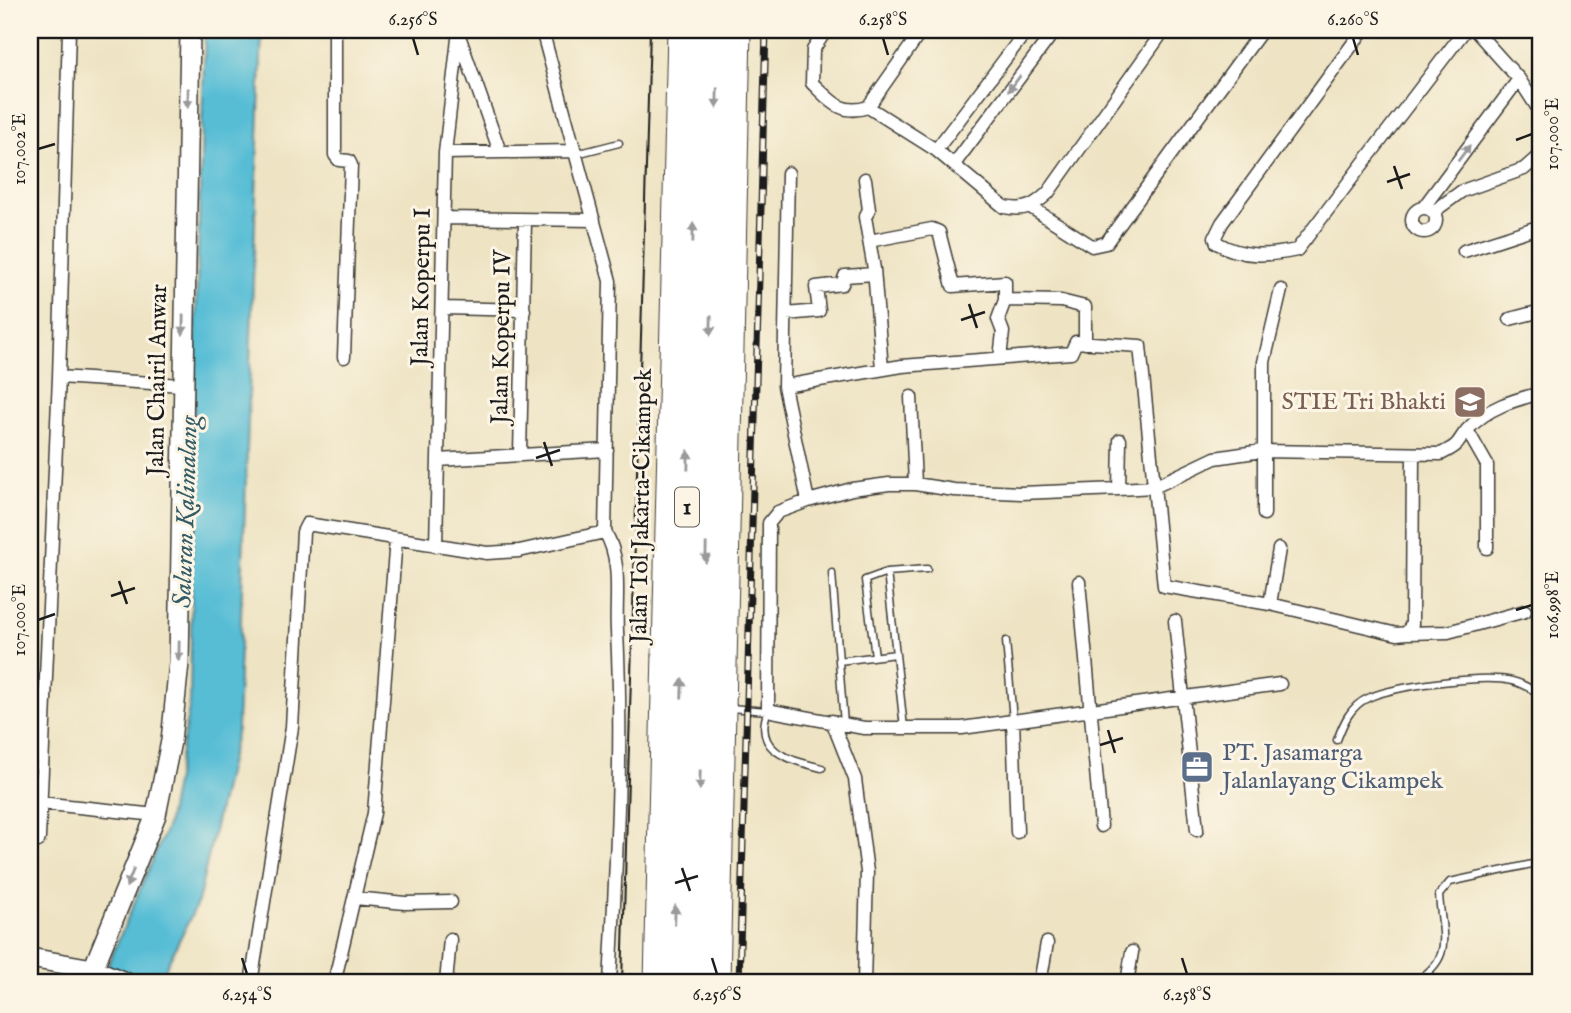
<svg xmlns="http://www.w3.org/2000/svg" width="1571" height="1013" viewBox="0 0 1571 1013" font-family="'IM FELL English',serif">
<style>
.water{fill:#57bdd5;stroke:#3a6c78;stroke-width:2}
.lines{fill:none;stroke-linecap:round;stroke-linejoin:round}
.service-casing{stroke:#3c3a35;stroke-width:9}
.minor-casing{stroke:#3c3a35;stroke-width:15}
.primary-casing{stroke:#3c3a35;stroke-width:22}
.motorway-casing{stroke:#3c3a35;stroke-width:25}
.service{stroke:#fff;stroke-width:6}
.minor{stroke:#fff;stroke-width:12}
.primary{stroke:#fff;stroke-width:19}
.motorway{stroke:#fff;stroke-width:23}
.tram{stroke:#1c1c1c;stroke-width:2}
.rail-casing{stroke:#1c1c1c;stroke-width:7}
.rail{stroke:#fcf5e5;stroke-width:4.5;stroke-dasharray:13;stroke-linecap:butt}
.oneway{fill:#999}
.ticks{fill:none;stroke:#1c1c1c;stroke-width:2.5}
.labels{text-anchor:middle;dominant-baseline:central;stroke-width:6;stroke-linejoin:round;paint-order:stroke}
.shield{fill:#fcf5e5;stroke:#5f5d58;stroke-width:2}
.shield-label{font-size:23px;font-weight:bold;fill:#1c1c1c}
.street-label{font-size:24px;fill:#1c1c1c;stroke:#fcf5e5}
.education-label{font-size:24px;fill:#785e54;stroke:#fcf5e5;text-anchor:end}
.service-label{font-size:24px;fill:#4e5e75;stroke:#fcf5e5;text-anchor:start}
.water-label{font-size:26px;font-style:italic;fill:#345c66;stroke:#fcf5e5}
.neatline{fill:none;stroke:#1c1c1c;stroke-width:2.5}
.ticks-label{font-size:18px;text-anchor:middle;fill:#1c1c1c}
</style>
<rect width="100%" height="100%" fill="#fcf5e5"/>
<filter id="ink" filterUnits="userSpaceOnUse"><feTurbulence type="fractalNoise" baseFrequency=".0143" numOctaves="2"/><feDisplacementMap in="SourceGraphic" scale="14" xChannelSelector="R" yChannelSelector="G"/><feConvolveMatrix kernelMatrix="1 2 1 2 8 2 1 2 1" color-interpolation-filters="sRGB"/></filter>
<filter id="wash" filterUnits="userSpaceOnUse"><feTurbulence type="fractalNoise" baseFrequency=".00686" numOctaves="4" result="noise"/><feDisplacementMap in="SourceGraphic" scale="28" xChannelSelector="R" yChannelSelector="G"/><feGaussianBlur stdDeviation="1.57" result="paint"/><feColorMatrix in="noise" values="0 0 0 0 0 0 0 0 0 0 0 0 0 0 0 0 0 1.4 0 .05"/><feComposite in="paint" operator="in"/></filter>
<g filter="url(#wash)">
<rect width="100%" height="100%" fill="#eee3c3"/>
<!-- water -->
<path class="water" d="M205 30H262L237 729 198 902 158 983H100L167 826 190 703 195 350Z"/>
</g>
<g filter="url(#ink)">
<g class="lines">
<defs>
<path id="service" d="M573 151 584 152 619 143
M887 572 904 728
M832 573 844 724
M1006 641 1013 720
M875 656 865 580 887 572 927 569
M839 661 896 654
M730 708 767 711
M768 710C752 752 790 760 822 768
M1337 740C1343 724 1350 706 1368 698 1394 686 1484 674 1512 681 1522 683 1533 690 1541 695
M1413 983C1455 958 1442 938 1439 895L1450 882 1541 862"/>
<path id="minor" d="M335 30V155L339 160 349 161 351 165 344 357
M542 30 610 281 605 532C623 562 615 598 617 631 623 749 616 866 610 983
M826 30 813 50 812 83C831 101 841 116 868 107L936 150 1004 207C1025 211 1033 207 1048 193L1164 30
M1363 30 1222 223 1215 237 1217 243C1243 258 1268 256 1297 250L1465 30
M1475 30 1519 79 1541 113
M458 33 500 152
M868 107 922 30
M936 150 1027 30
M445 153 573 151
M955 163 1055 30
M788 173 784 386 808 501
M865 179 869 210 865 217 874 269 882 369
M1032 208 1092 246 1106 243 1262 30
M1423 208 1519 79
M1412 220a12 12 0 1 1 24 0a12 12 0 1 1-24 0Z
M1433 212 1462 191 1524 169 1541 154
M446 218 594 220
M869 241 932 229 939 232 953 286 1005 282V300L998 319 1003 332 1000 358
M1464 251 1541 226
M1005 300 1061 301 1085 307V343
M443 308 524 310
M786 314 819 311 816 287 842 284 845 276 874 274
M1510 319 1541 311
M59 377 182 385
M784 386 902 366 1071 353 1076 342 1140 346 1164 586 1270 604 1397 634 1407 633 1412 624 1413 454
M911 397 915 484
M1467 430 1487 465V548
M520 455 525 220
M438 460 607 450
M1119 489 1120 440
M1264 514V362L1281 290
M436 546 445 153 459 30
M1079 582 1101 826
M1270 604 1279 549
M1175 621 1197 830
M1407 633 1448 632 1525 611
M1280 684 962 728H864L772 711 768 707 769 523 778 512 808 501 852 489 889 484H915L954 490 1021 493 1119 489 1154 487 1215 458 1262 451 1441 454C1463 443 1455 444 1468 429 1488 407 1514 400 1541 393
M1013 720 1017 832
M832 721 855 779 867 872 864 983
M40 803 156 815
M30 842 38 841 39 838 59 377 69 30
M355 898 405 903 451 902
M251 983 292 727 303 532 307 524 487 553 519 551 605 532
M334 983 374 813 396 539
M446 983 450 939
M1040 983 1047 943
M1127 983 1132 952"/>
<path id="primary" d="M30 958 93 969 127 983
M93 969 156 815 171 741 179 663 190 30"/>
<path id="motorway" d="M656 983 679 30
M673 983 698 30
M695 983 719 30
M718 983 739 30"/>
</defs>
<!-- service casing -->
<use href="#service" class="service-casing"/>
<!-- minor casing -->
<use href="#minor" class="minor-casing"/>
<!-- primary casing -->
<use href="#primary" class="primary-casing"/>
<!-- motorway casing -->
<use href="#motorway" class="motorway-casing"/>
<!-- service -->
<use href="#service" class="service"/>
<!-- minor -->
<use href="#minor" class="minor"/>
<!-- primary -->
<use href="#primary" class="primary"/>
<!-- motorway -->
<use href="#motorway" class="motorway"/>
<!-- tram -->
<path class="tram" d="M622 983 650 30"/>
<defs>
<path id="rail" d="M739 983 766 30"/>
</defs>
<!-- rail casing -->
<use href="#rail" class="rail-casing"/>
<!-- rail -->
<use href="#rail" class="rail"/>
</g>
<!-- one-way arrows -->
<defs><path id="oneway-solid" d="M-6-.8H1V-3.2L6.5 0L1 3.2V.8H-6Z" transform="scale(1.75)"/></defs>
<g class="oneway">
<use href="#oneway-solid" transform="translate(1014 84) rotate(127)"/>
<use href="#oneway-solid" transform="translate(188 98) rotate(91)"/>
<use href="#oneway-solid" transform="translate(717 98) rotate(91)"/>
<use href="#oneway-solid" transform="translate(1464 153) rotate(-53)"/>
<use href="#oneway-solid" transform="translate(693 233) rotate(-89)"/>
<use href="#oneway-solid" transform="translate(183 325) rotate(91)"/>
<use href="#oneway-solid" transform="translate(711 325) rotate(91)"/>
<use href="#oneway-solid" transform="translate(688 460) rotate(-89)"/>
<use href="#oneway-solid" transform="translate(706 553) rotate(91)"/>
<use href="#oneway-solid" transform="translate(179 651) rotate(91)"/>
<use href="#oneway-solid" transform="translate(682 688) rotate(-88)"/>
<use href="#oneway-solid" transform="translate(700 780) rotate(91)"/>
<use href="#oneway-solid" transform="translate(130 878) rotate(112)"/>
<use href="#oneway-solid" transform="translate(675 915) rotate(-88)"/>
</g>
</g>
<!-- ticks -->
<path class="ticks" d="M413 38 418 55M883 38 888 55M1353 38 1358 55M1516 140 1532 134M38 149 55 144M1394 166 1402 189M1387 182 1410 174M969 304 977 328M961 320 985 312M544 442 552 466M536 458 560 450M119 581 127 604M111 596 135 588M1516 610 1532 605M38 620 55 614M1108 730 1115 753M1100 745 1123 738M682 868 690 891M675 883 698 876M242 958 247 974M712 958 717 974M1182 958 1187 974"/>
<!-- icons -->
<defs>
<symbol id="university-square" viewBox="-11 -11 22 22"><rect x="-9" y="-9" width="18" height="18" rx="4" fill="#8d6e63" stroke="#fcf5e5"/><path d="M0-5L7-2L0 1L-7-2ZM-4 1L0 2.5L4 1V4Q0 6-4 4Z" fill="#fff"/></symbol>
<symbol id="office-square" viewBox="-11 -11 22 22"><rect x="-9" y="-9" width="18" height="18" rx="4" fill="#5c6f8a" stroke="#fcf5e5"/><path d="M-6-3h4V-5.5h4V-3h4V5H-6ZM-1-4.5V-3h2v-1.5ZM-6 0V1H6V0Z" fill="#fff"/></symbol>
</defs>
<g fill-rule="evenodd">
<use href="#university-square" x="1451" y="383" width="38" height="38"/>
<use href="#office-square" x="1178" y="748" width="38" height="38"/>
</g>
<g class="labels">
<!-- shield labels -->
<rect class="shield" x="675" y="487.5" width="24" height="39" rx="5"/>
<g class="shield-label">
<text x="687" y="507">1</text>
</g>
<!-- street labels -->
<g class="street-label">
<text transform="translate(422 287) rotate(-89)">Jalan Koperpu I</text>
<text transform="translate(502 337) rotate(-89)">Jalan Koperpu IV</text>
<text transform="translate(158 380) rotate(-89)">Jalan Chairil Anwar</text>
<text transform="translate(642 506) rotate(-89)">Jalan Tol Jakarta–Cikampek</text>
</g>
<!-- education labels -->
<g class="education-label">
<text x="1446" y="402">STIE Tri Bhakti</text>
</g>
<!-- service labels -->
<g class="service-label">
<text x="1222" y="753">PT. Jasamarga<tspan x="1222" dy="28">Jalanlayang Cikampek</tspan></text>
</g>
<!-- water labels -->
<g class="water-label">
<text transform="translate(186 512) rotate(-88)">Saluran Kalimalang</text>
</g>
</g>
<!-- margin -->
<rect width="1571" height="1013" fill="none" stroke="#fcf5e5" stroke-width="77"/>
<rect x="38" y="38" width="1494" height="936" class="neatline"/>
<g class="ticks-label">
<text x="413" y="25">6.256°S</text>
<text x="883" y="25">6.258°S</text>
<text x="1353" y="25">6.260°S</text>
<text transform="translate(1552 134) rotate(-90)" y="6">107.000°E</text>
<text transform="translate(19 149) rotate(-90)" y="6">107.002°E</text>
<text transform="translate(1552 605) rotate(-90)" y="6">106.998°E</text>
<text transform="translate(19 620) rotate(-90)" y="6">107.000°E</text>
<text x="247" y="1000">6.254°S</text>
<text x="717" y="1000">6.256°S</text>
<text x="1187" y="1000">6.258°S</text>
</g>
</svg>
